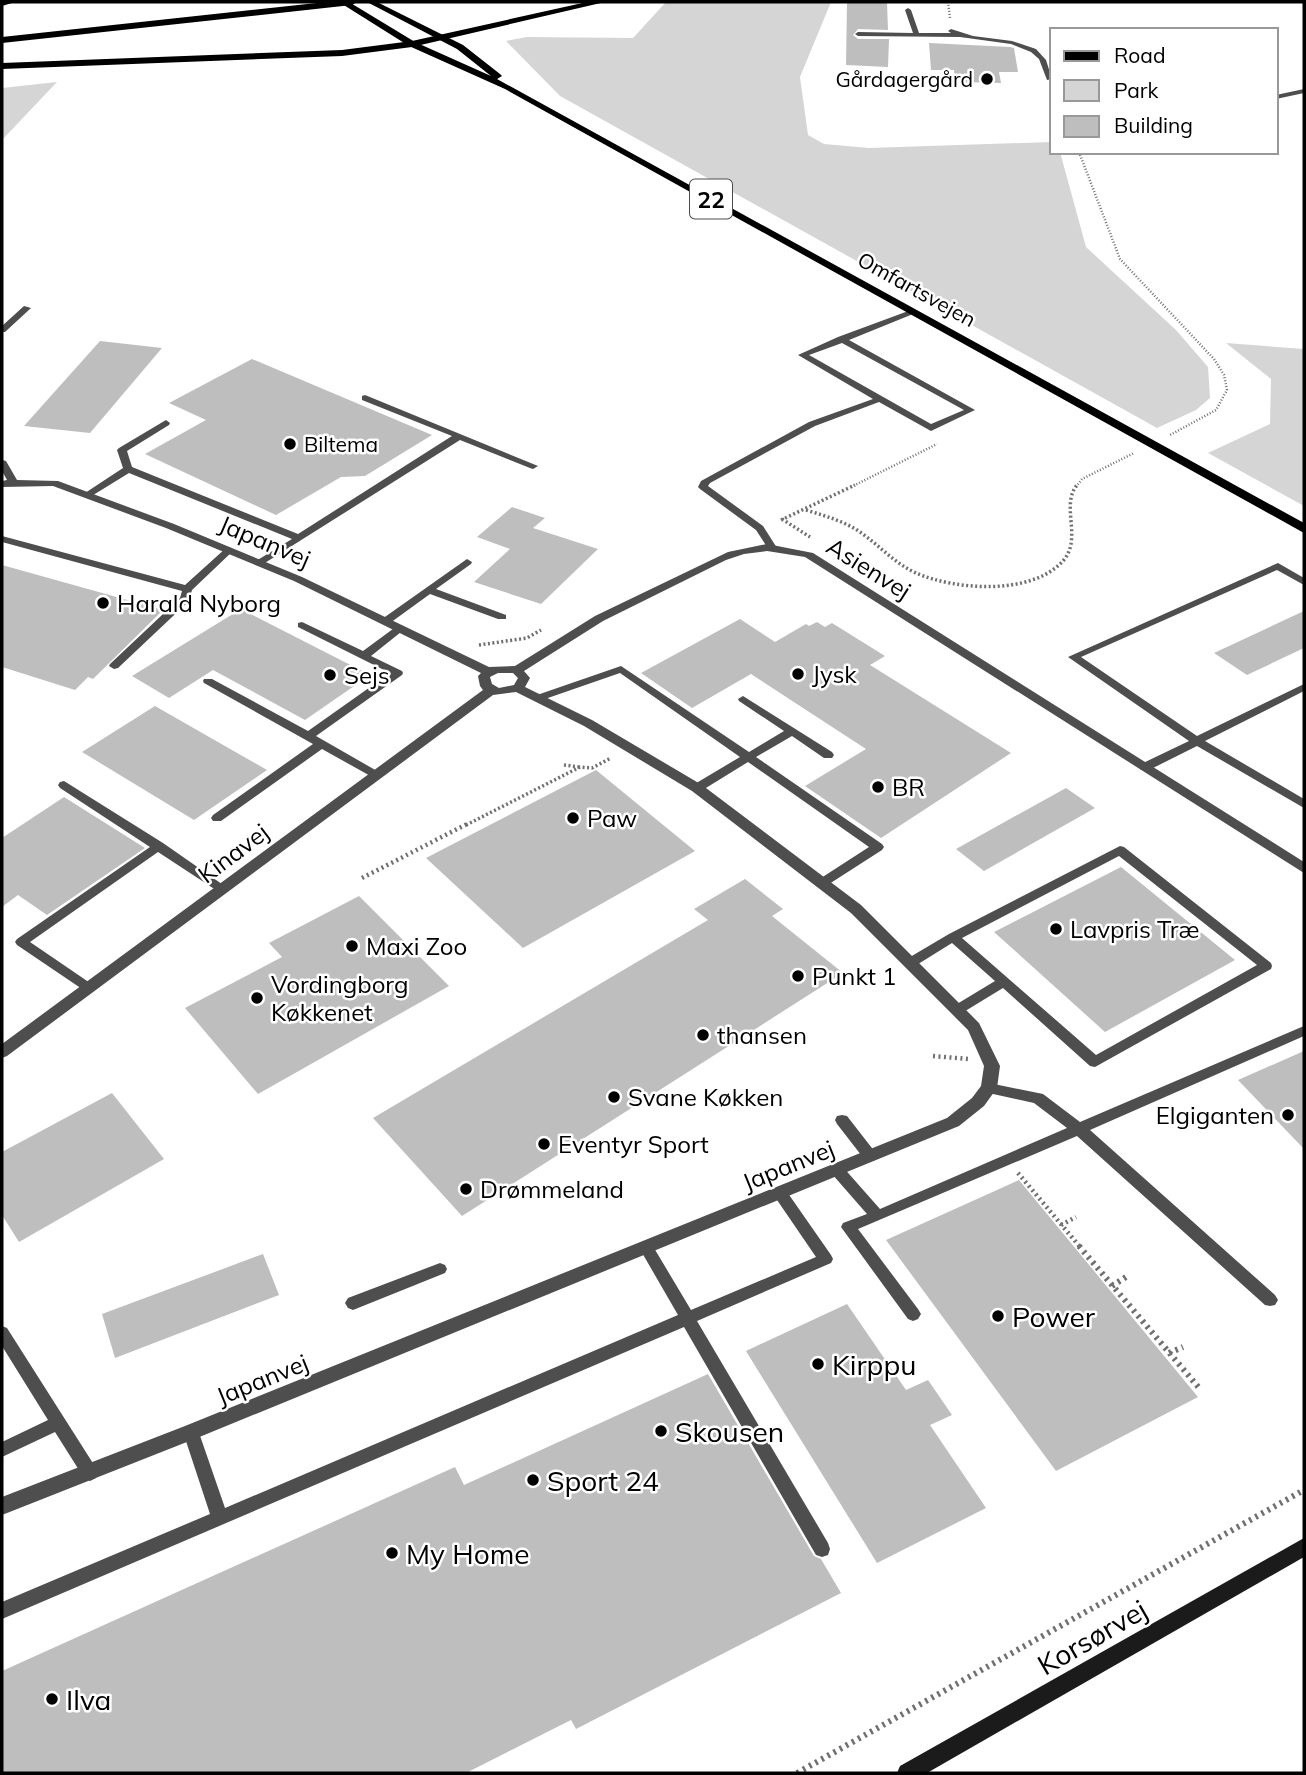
<svg xmlns="http://www.w3.org/2000/svg" width="1306" height="1775" viewBox="0 0 1306 1775" font-family="Mulish,sans-serif">
<style>
.green{fill:#d5d5d5}
.building{fill:#bebebe}
.lines{fill:none;stroke-linecap:round;stroke-linejoin:round}
.path-far3{stroke:#707070;stroke-width:2.5;stroke-dasharray:1 2;stroke-linecap:butt}
.path-far2{stroke:#707070;stroke-width:3.5;stroke-dasharray:2 2.5;stroke-linecap:butt}
.path-far1{stroke:#707070;stroke-width:4.5;stroke-dasharray:2 3.5;stroke-linecap:butt}
.path{stroke:#707070;stroke-width:6;stroke-dasharray:2.5 4.5;stroke-linecap:butt}
.lane{fill:#4e4e4e;fill-rule:evenodd}
.street{fill:#4e4e4e;fill-rule:evenodd}
.secondary{fill:#1b1b1b;fill-rule:evenodd}
.primary{fill:#000;fill-rule:evenodd}
.highway{fill:#000;fill-rule:evenodd}
.poi-dot{fill:#000;stroke:#fff;stroke-width:2.5}
.labels{text-anchor:middle;dominant-baseline:central;stroke-width:5;stroke-linejoin:round;paint-order:stroke}
.far-poi-label{font-size:21px;fill:#000;stroke:#fff;text-anchor:end}
.far-street-label{font-size:21px;fill:#000;stroke:#fff}
.shield{fill:#fff;stroke:#4c4c4c;stroke-width:2}
.shield-label{font-size:23px;font-weight:bold;fill:#000}
.street-label{font-size:24px;fill:#000;stroke:#fff}
.poi-label{font-size:24px;fill:#000;stroke:#fff;text-anchor:start}
.near-poi-label{font-size:28px;fill:#000;stroke:#fff;text-anchor:start}
.near-street-label{font-size:28px;fill:#000;stroke:#fff}
</style>
<rect width="100%" height="100%" fill="#fff"/>
<!-- green -->
<path class="green" d="M666 2H831L800 77 808 135 824 144 869 148 1052 142V152H1060L1086 247 1176 330 1208 367 1210 398 1196 410 1157 428 560 96 506 41 527 37 633 38Z
M57 82 2 140V88Z
M1226 343 1304 349V506L1208 453 1270 424 1271 379Z"/>
<!-- building -->
<path class="building" d="M847 2H887L888 30 858 29 853 35 858 39H889L888 67 846 65Z
M929 43 1010 47 1014 48 1018 72H999L1001 83 955 82 954 70H931Z
M100 341 162 348 90 433 24 426Z
M252 359 432 435 365 476 341 477 276 515 145 454 206 420 169 403Z
M512 507 545 518 533 528 598 549 541 604 474 582 510 549 477 537Z
M2 565 163 610 93 679 88 677 75 690 2 667Z
M241 609 370 675 305 720 213 670 169 698 132 676Z
M1304 611V648L1247 675 1214 653Z
M740 619 775 642 806 624 809 626 817 622 825 627 832 623 885 656 870 665 1011 753 881 838 805 786 866 749 751 674 692 708 641 673Z
M155 706 267 770 194 820 82 752Z
M596 770 695 851 523 948 426 858Z
M1066 788 1095 808 984 871 956 849Z
M64 797 145 848 47 915 18 895 2 907V838Z
M1121 867 1235 960 1105 1032 994 932Z
M745 879 783 909 772 916 843 973 462 1216 373 1118 708 920 694 909Z
M359 896 449 986 258 1094 185 1008 282 957 269 943Z
M1304 1051V1149L1238 1080Z
M112 1093 164 1159 19 1242 2 1215V1152Z
M1019 1180 1198 1397 1056 1471 886 1240Z
M263 1254 279 1295 115 1358 102 1314Z
M847 1304 906 1390 928 1380 952 1415 930 1425 986 1508 877 1563 746 1351Z
M708 1374 814 1556 821 1559 841 1593 576 1729 571 1720 466 1773H2V1671L455 1467 464 1485Z"/>
<g class="lines">
<!-- path-far3 -->
<path class="path-far3" d="M948 2 950 18
M1079 152 1120 259 1214 359 1224 375 1227 390 1216 410 1170 435
M851 487 937 444
M1076 487 1082 479 1134 453"/>
<!-- path-far2 -->
<path class="path-far2" d="M806 510C825 516 844 521 860 532 879 545 894 563 916 573 955 590 1031 596 1063 561 1083 538 1060 506 1077 485
M782 519 810 537
M781 520 855 485
M479 645 527 638 541 630
M564 765 579 767
M466 825 580 767 592 768 611 758"/>
<!-- path-far1 -->
<path class="path-far1" d="M362 878 469 823
M933 1056 968 1059
M1018 1173 1081 1248
M1061 1225 1076 1217"/>
<!-- path -->
<path class="path" d="M1079 1246 1200 1389
M1112 1286 1129 1275
M1169 1353 1183 1347
M797 1773 1304 1490"/>
<!-- lane -->
<path class="lane" d="M908 8 911 10 919 33H951L948 31 951 29 973 36 1012 41 1036 49 1046 60 1052 79 1047 80 1039 59 1031 52 1011 44 960 37 858 36 855 34 858 32 913 33 905 10Z
M24 306 31 308 5 332H2V326Z
M911 310 918 312 849 340 975 410 931 431 879 402 815 426 710 483 708 486 763 526 777 548 772 551 769 550 756 530 700 489 698 487 701 481 809 422 873 399 798 355 838 337ZM842 343 964 410 931 424 809 355Z
M365 395 538 466 533 469 530 468 460 440 260 566 256 565V561L292 539 129 473 90 497H84L82 495 123 468 117 450 119 448 166 420 170 423 169 425 127 451 132 467 298 534 452 436 362 400V396Z
M2 536 185 585 226 548 229 547 234 550 192 590 189 601 118 668 114 669 109 666 110 664 180 598 182 591 2 542Z
M467 559 472 562 471 564 436 589 506 615V619H498L430 594 390 623H382V619Z
M1278 563 1304 578V585L1277 570 1081 657 1197 736 1304 684V691L1205 741 1304 799V808L1197 746 1149 770H1141L1139 767 1141 764 1189 741 1068 657Z
M302 622 363 651 397 626 401 625 406 628 371 656 402 671 403 673 402 675 316 736 384 775 378 779 374 778 322 749 221 821H213L211 818 213 815 313 744 204 683 203 681 204 679H212L308 731 390 673 298 627V623Z
M621 666 749 752 784 731 739 701 738 699 743 696 832 752 834 755 832 758H824L792 736 756 757 882 844 884 847 882 850 826 886H818L816 883 818 880 869 847 748 762 701 791H693L691 788 693 785 740 757 620 673 545 699 541 700 536 697 537 695Z
M64 781 163 843 229 889 223 893 219 892 158 852 30 942 93 985 94 988 93 991 88 993 17 945 15 942 17 939 150 847 60 788 58 785 60 782Z
M1120 846 1124 847 1271 963 1272 966 1271 969 1095 1067 1090 1066 1003 988 962 1013H952L950 1010 952 1007 995 981 952 943 915 966H905L904 963 905 960 949 934ZM1119 856 1257 965 1096 1055 962 938Z
M1304 1026V1036L1090 1130 1275 1295 1278 1300 1275 1305 1270 1306 1265 1305 1077 1136 858 1229 918 1309 921 1314 918 1319 913 1321 908 1319 841 1227 843 1223 867 1214 832 1174 830 1170 832 1166 837 1164 842 1166 880 1209 1067 1128 1034 1103 984 1092 982 1088 984 1084 989 1083 1043 1094 1080 1122Z
M842 1115 847 1116 875 1152 877 1156 875 1160 870 1162 865 1160 837 1124 835 1120 837 1116Z
M780 1187 785 1189 831 1255 833 1259 831 1263 697 1321 828 1543 830 1549 828 1555 822 1557 816 1555 684 1327 2 1619V1602L210 1514 183 1432 185 1427 191 1425 197 1427 225 1508 678 1315 641 1251 639 1247 641 1243 646 1241 651 1243 691 1310 816 1257 775 1197 773 1193 775 1189Z
M440 1263 445 1265 447 1269 445 1273 353 1310 348 1308 345 1303 348 1298Z
M2 1326 7 1328 96 1468 98 1473 96 1478 90 1481 84 1478 55 1432 2 1457V1442L48 1420 2 1346Z"/>
<!-- street -->
<path class="street" d="M1304 89V93L1276 99V95Z
M2 460 6 461 17 480 58 481 174 524 302 577 489 667 515 666 595 616 728 552 767 544 813 553 1304 862V873L805 557 767 551 744 554 726 560 603 621 524 671 530 678 525 687 592 720 702 785 861 905 979 1023 1000 1066 997 1088 984 1106 959 1126 197 1438 2 1515V1497L185 1426 947 1118 972 1098 981 1086 984 1066 968 1030 851 913 692 791 584 726 516 692 493 695 7 1056 2 1058V1044L483 690 480 686 478 676 481 673 294 581 166 528 53 486 2 487V481L7 480 2 471ZM498 673H513L518 678 514 685 499 688 492 684 490 677Z"/>
<!-- secondary -->
<path class="secondary" d="M1304 1538V1557L927 1773H897L900 1766Z"/>
<!-- primary -->
<path class="primary" d="M339 2H349L415 42 491 76 457 49 367 2H377L463 45 500 74 502 76 497 79 1304 523V533L505 89 409 46Z"/>
<!-- highway -->
<path class="highway" d="M2 2H15L2 6Z
M326 2H357L352 5 2 43V37Z
M587 2H605L412 47 342 56 2 69V63L342 50 412 41Z"/>
</g>
<!-- markers -->
<g class="poi-dot">
<circle cx="987" cy="79" r="7"/>
<circle cx="290" cy="444" r="7"/>
<circle cx="103" cy="603" r="7"/>
<circle cx="798" cy="674" r="7"/>
<circle cx="330" cy="675" r="7"/>
<circle cx="878" cy="787" r="7"/>
<circle cx="573" cy="818" r="7"/>
<circle cx="1056" cy="929" r="7"/>
<circle cx="352" cy="946" r="7"/>
<circle cx="798" cy="976" r="7"/>
<circle cx="257" cy="998" r="7"/>
<circle cx="703" cy="1035" r="7"/>
<circle cx="614" cy="1097" r="7"/>
<circle cx="1288" cy="1115" r="7"/>
<circle cx="544" cy="1144" r="7"/>
<circle cx="466" cy="1189" r="7"/>
<circle cx="998" cy="1316" r="7"/>
<circle cx="818" cy="1364" r="7"/>
<circle cx="661" cy="1431" r="7"/>
<circle cx="533" cy="1480" r="7"/>
<circle cx="392" cy="1553" r="7"/>
<circle cx="52" cy="1699" r="7"/>
</g>
<g class="labels">
<!-- far-poi labels -->
<g class="far-poi-label">
<text x="973" y="79">Gårdagergård</text>
<text x="304" y="444" text-anchor="start">Biltema</text>
</g>
<!-- far-street labels -->
<g class="far-street-label">
<text transform="translate(917 289) rotate(29)">Omfartsvejen</text>
</g>
<!-- shield labels -->
<rect class="shield" x="690" y="179.5" width="42" height="39" rx="5"/>
<g class="shield-label">
<text x="711" y="199">22</text>
</g>
<!-- street labels -->
<g class="street-label">
<text transform="translate(265 541) rotate(23)">Japanvej</text>
<text transform="translate(869 568) rotate(32)">Asienvej</text>
<text transform="translate(233 853) rotate(-37)">Kinavej</text>
<text transform="translate(788 1165) rotate(-22)">Japanvej</text>
<text transform="translate(262 1379) rotate(-22)">Japanvej</text>
</g>
<!-- poi labels -->
<g class="poi-label">
<text x="117" y="603">Harald Nyborg</text>
<text x="812" y="674">Jysk</text>
<text x="344" y="675">Sejs</text>
<text x="892" y="787">BR</text>
<text x="587" y="818">Paw</text>
<text x="1070" y="929">Lavpris Træ</text>
<text x="366" y="946">Maxi Zoo</text>
<text x="812" y="976">Punkt 1</text>
<text x="271" y="984">Vordingborg<tspan x="271" dy="28">Køkkenet</tspan></text>
<text x="717" y="1035">thansen</text>
<text x="628" y="1097">Svane Køkken</text>
<text x="1274" y="1115" text-anchor="end">Elgiganten</text>
<text x="558" y="1144">Eventyr Sport</text>
<text x="480" y="1189">Drømmeland</text>
</g>
<!-- near-poi labels -->
<g class="near-poi-label">
<text x="1012" y="1316">Power</text>
<text x="832" y="1364">Kirppu</text>
<text x="675" y="1431">Skousen</text>
<text x="547" y="1480">Sport 24</text>
<text x="406" y="1553">My Home</text>
<text x="66" y="1699">Ilva</text>
</g>
<!-- near-street labels -->
<g class="near-street-label">
<text transform="translate(1092 1637) rotate(-30)">Korsørvej</text>
</g>
</g>
<!-- border -->
<rect width="1306" height="1775" fill="none" stroke="#000000" stroke-width="7"/>
<!-- legend -->
<rect x="1050" y="28" width="228" height="126" fill="#ffffff" stroke="#999999" stroke-width="2"/>
<rect x="1064" y="51" width="35" height="10" fill="#000000" stroke="#999999" stroke-width="2"/>
<text x="1114" y="63" font-size="21" fill="#000000">Road</text>
<rect x="1064" y="80" width="35" height="21" fill="#d5d5d5" stroke="#999999" stroke-width="2"/>
<text x="1114" y="98" font-size="21" fill="#000000">Park</text>
<rect x="1064" y="116" width="35" height="21" fill="#bebebe" stroke="#999999" stroke-width="2"/>
<text x="1114" y="133" font-size="21" fill="#000000">Building</text>
</svg>
